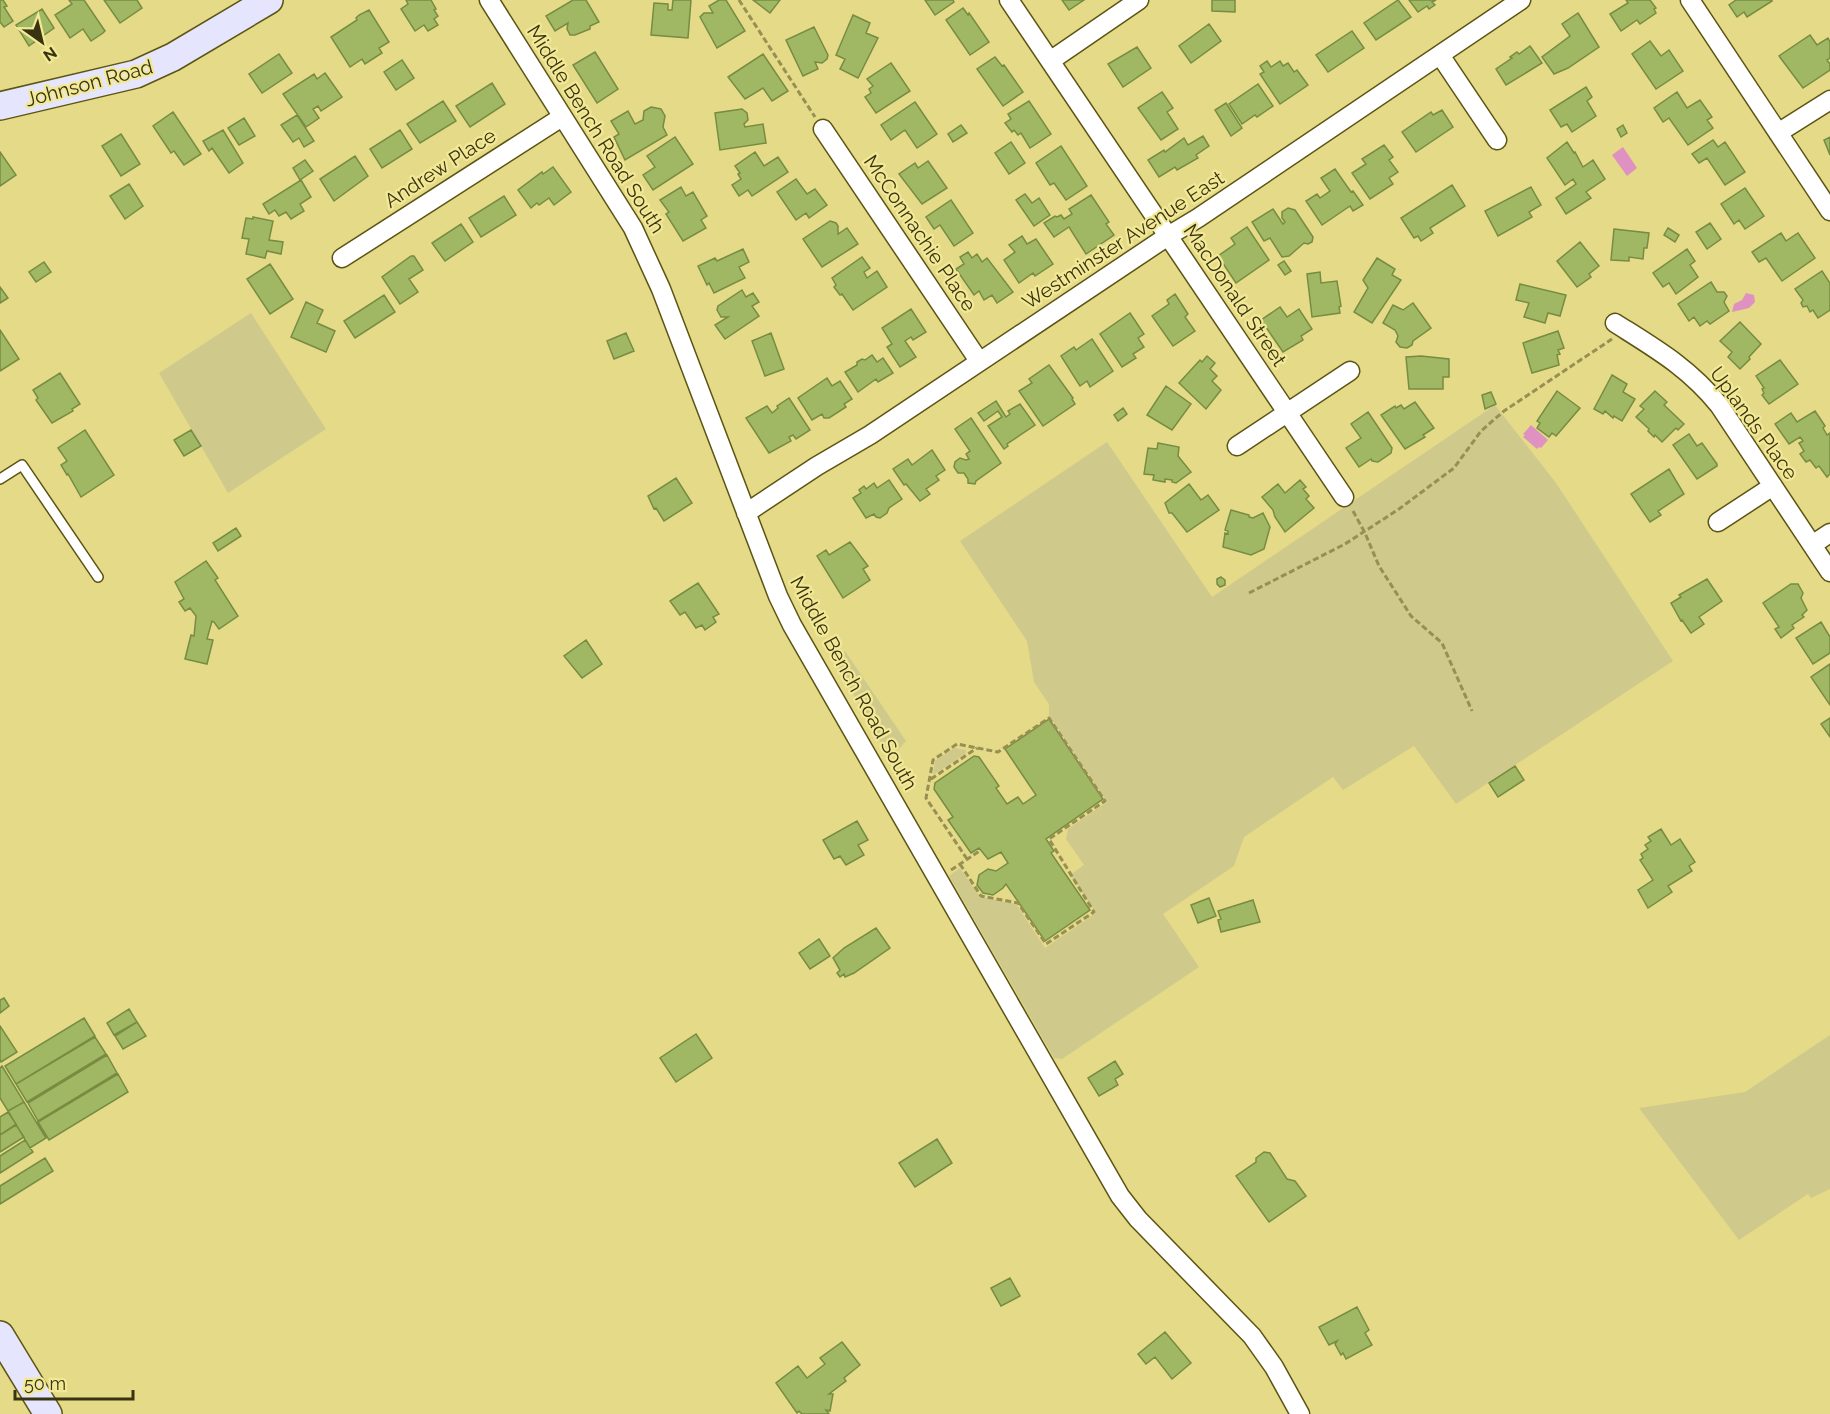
<svg xmlns="http://www.w3.org/2000/svg" width="1830" height="1414" viewBox="0 0 1830 1414" font-family="Raleway,sans-serif">
<style>
.green{fill:#d0c98c}
.water{fill:#df91c1}
.building{fill:#a0b864;stroke:#778c41;stroke-width:1.5}
.lines{fill:none;stroke-linecap:round;stroke-linejoin:round}
.lane-casing{stroke:#5c5413;stroke-width:12}
.street-casing{stroke:#5c5413;stroke-width:21}
.secondary-casing{stroke:#5c5413;stroke-width:30}
.path{stroke:#978f53;stroke-width:3;stroke-dasharray:6 3;stroke-linecap:butt}
.lane{stroke:#fff;stroke-width:9}
.street{stroke:#fff;stroke-width:18}
.secondary{stroke:#e5e6fd;stroke-width:27}
.labels{text-anchor:middle;dominant-baseline:central;stroke-width:4.5;stroke-linejoin:round;paint-order:stroke}
.street-label{font-size:20px;fill:#383411;stroke:#f2e895}
</style>
<rect width="100%" height="100%" fill="#e5da88"/>
<!-- green -->
<path class="green" d="M251 313 326 429 228 493 159 373Z
M1495 405 1556 483 1673 661 1456 804 1414 746 1343 790 1333 777 1244 837 1234 866 1163 914 1199 967 1062 1059 1054 1058 949 876 960 868 980 897 1016 904 1045 948 1096 913 1070 875 1084 865 1066 839 1068 829 1107 802 1049 716V704L1034 682 1027 641 960 541 1107 442 1212 597Z
M845 651 906 741 898 750 888 756 833 658 840 655Z
M954 748 966 750 965 754 933 775 935 761Z
M1830 1035V1189L1811 1198 1808 1194 1739 1240 1639 1108 1745 1092Z"/>
<!-- water -->
<path class="water" d="M1623 147 1637 168 1627 176 1612 155Z
M1746 293 1754 295 1755 302 1749 308 1732 312 1734 304 1742 300Z
M1531 425 1548 440 1541 448 1539 447 1537 449 1523 437 1525 435 1523 434Z"/>
<!-- building -->
<path class="building" d="M0 0H3L7 6 4 7 13 21 4 27 0 22Z
M69 0H84L105 31 103 33 91 41 83 29 70 38 55 15 72 4Z
M104 0H137L142 8 120 23Z
M406 0H431L436 9 434 10 438 16 434 19 438 25 428 31 424 25 415 31 401 9 408 4Z
M573 0H586L599 22 590 26V29L575 35H570L567 29 568 23 555 31 546 16Z
M673 0H691L688 38 651 35 654 3 668 4V10H672Z
M719 0H726L745 31 717 48 700 17 704 13H713L709 6Z
M753 0H780L770 13Z
M925 0H953L954 2 935 15Z
M1062 0H1084L1069 10Z
M1212 0H1235V12L1212 11Z
M1398 0 1411 17 1376 40 1364 23Z
M1409 0H1436L1432 2 1435 5 1429 9 1427 6 1418 12Z
M1626 0H1650L1656 8 1654 9 1656 13 1640 24 1637 20 1621 31 1610 14 1628 3Z
M1736 0H1772V1L1747 17 1744 12 1737 17 1729 5Z
M963 8 968 15 969 13 989 42 970 55 946 20Z
M42 9 54 28 29 46 16 25Z
M369 10 389 42 379 48 382 53 365 64 362 59 350 67 331 37 357 20 356 18 359 15Z
M1578 13 1599 47 1568 68 1554 74 1542 57 1570 36 1562 24Z
M853 15 870 23 866 33 878 38 858 78 840 69 845 59 836 55Z
M1209 24 1221 41 1191 63 1179 46Z
M814 27 828 55 827 59 822 63 815 62 818 69 803 76 786 40Z
M1352 31 1364 48 1328 72 1316 55Z
M1810 35 1817 45 1828 38 1830 42V58L1827 60 1830 64V70L1803 88 1779 56Z
M1650 41 1661 56 1669 50 1683 71 1656 89 1632 54Z
M1530 46 1542 63 1506 85 1496 69 1512 58 1510 57 1517 52 1519 54Z
M1137 47 1151 68 1123 87 1108 64Z
M595 52 618 89 597 103 573 65Z
M279 54 292 73 262 93 249 74Z
M763 54 788 91 772 101 763 88 745 99 728 77Z
M995 57 1002 66 1004 65 1023 92 1003 106 977 69Z
M402 60 414 78 396 90 384 72Z
M1267 61 1271 67 1280 61 1283 66 1288 63 1294 72 1297 70 1308 85 1280 104 1260 74 1264 72 1260 66Z
M891 63 910 91 876 113 865 97 871 93 869 89 873 86 867 79Z
M325 73 342 97 321 111 318 106 313 109 319 118 306 127 283 94 314 74 317 79Z
M492 83 505 104 470 127 456 106Z
M1258 84 1273 106 1257 117 1255 115 1242 124 1229 104Z
M1586 87 1592 97 1587 101 1596 116 1572 132 1567 124 1561 127 1550 110Z
M1162 92 1173 108 1167 112 1178 129 1161 140 1138 108Z
M1677 92 1687 108 1700 100 1712 117 1707 120 1713 128 1688 145 1669 118 1663 122 1654 108Z
M443 101 456 121 420 143 407 124Z
M1029 101 1051 134 1030 148 1021 133 1018 135 1014 130 1012 132 1005 123 1011 119 1008 114Z
M915 102 937 134 917 148 905 130 891 140 881 125Z
M1226 103 1242 128 1231 136 1215 110Z
M651 107 661 109 665 116 663 127 667 135 625 160 614 137 619 134 611 121 628 111 635 124 643 120 644 111Z
M742 109 747 113 748 120 744 124 745 127 763 124 766 143 720 150 715 113Z
M1442 110 1453 127 1416 152 1402 132 1431 112 1433 115Z
M173 112 201 154 184 165 174 151 171 153 153 126Z
M297 115 314 141 304 147 299 138 293 142 281 125Z
M244 118 255 136 239 145 228 128Z
M961 125 967 133 953 142 948 134Z
M1623 125 1627 133 1621 137 1617 129Z
M223 130 243 163 229 173 212 148 209 151 203 141Z
M400 130 412 149 382 168 370 149Z
M121 134 140 164 121 176 102 146Z
M1203 136 1209 146 1196 155 1198 158 1177 170 1175 167 1159 177 1148 160 1164 150 1165 152 1184 138 1188 145Z
M675 137 693 164 653 190 643 175 655 167 647 156Z
M1830 137V155L1824 140Z
M1713 140 1718 147 1725 142 1745 172 1725 185 1707 158 1699 163 1692 154Z
M1011 142 1025 163 1009 174 995 153Z
M1567 142 1574 153 1575 152 1583 167 1593 160 1605 179 1586 192 1591 198 1566 214 1556 198 1576 184 1573 179 1565 185 1547 158Z
M1384 145 1393 157 1389 160 1398 172 1389 178 1393 184 1370 199 1352 173 1366 164 1362 159Z
M1061 146 1087 186 1066 200 1054 183 1050 185 1036 163Z
M0 152 16 175 0 186Z
M755 152 764 166 778 157 788 172 752 196 748 190 739 196 732 185 741 179 738 174 740 173 735 166Z
M355 156 368 176 334 201 320 179Z
M305 160 313 171 300 180 293 168Z
M928 161 947 188 922 204 899 174 915 163 918 168Z
M553 167 571 192 554 205 549 198 539 205 537 203 531 208 518 190 542 172 543 174Z
M1335 169 1351 192 1353 191 1363 205 1353 211 1350 206 1322 225 1306 201 1317 194 1320 198 1330 191 1321 178Z
M796 179 807 194 815 189 827 205 809 218 806 213 796 220 777 192Z
M301 180 311 197 300 204 304 211 291 219 286 212 279 216 275 210 269 214 263 204Z
M129 184 143 206 125 219 110 196Z
M1452 185 1465 206 1430 228 1433 233 1421 241 1418 236 1414 238 1401 218Z
M681 187 686 196 693 192 707 216 701 220 706 228 683 241 666 214 669 212 660 200Z
M1531 187 1541 205 1529 212 1532 217 1498 236 1485 211Z
M1745 188 1764 216 1745 229 1739 220 1734 224 1721 204Z
M1025 194 1032 203 1039 198 1050 215 1034 226 1016 200Z
M1091 195 1109 222 1106 224 1114 235 1086 254 1069 227 1054 237 1044 223 1055 216 1057 217 1061 215 1064 219 1072 214 1069 209Z
M504 196 516 215 481 237 469 218Z
M951 200 973 233 954 246 940 225 934 229 926 217Z
M1288 208 1295 210 1313 237 1312 242 1308 244 1304 243 1289 256 1282 257 1270 238 1264 241 1252 222 1273 209 1283 224 1285 222 1282 218V212Z
M253 217 273 221 269 240 283 242 281 254 267 251 265 258 246 254 249 239 242 238 246 218 253 219Z
M830 221 836 223 838 226V234L847 228 858 244 822 267 803 239Z
M1710 223 1721 239 1707 249 1696 232Z
M461 224 473 242 445 261 432 243Z
M1247 227 1269 260 1236 283 1218 256 1235 244 1231 238Z
M1668 228 1679 235 1675 242 1664 235Z
M1614 229 1649 233 1647 248H1644L1643 259 1629 257V261L1611 260Z
M1781 233 1786 241 1798 233 1815 258 1782 281 1766 258 1759 262 1752 252Z
M1022 236 1027 244 1036 239 1053 264 1035 276 1033 273 1019 283 1004 260 1015 252 1009 245Z
M1580 242 1599 266 1589 274 1591 277 1577 287 1557 261Z
M743 249 749 262 739 267 745 278 714 293 709 283 707 285 698 266 715 258 717 261Z
M1687 249 1695 261 1690 265 1698 277 1676 294 1669 283 1663 287 1653 273Z
M968 252 972 258 977 254 982 262 987 258 1013 292 997 303 992 295 984 300 979 291 974 295 956 269 964 264 960 257Z
M411 256H414L423 270 409 279 418 292 400 304 382 277Z
M862 257 870 268 864 272 867 278 877 271 887 287 853 310 842 294 840 295 834 287 836 285 832 278Z
M1377 258 1395 269 1392 275 1401 280 1372 323 1354 312 1368 288 1363 280Z
M1284 261 1291 271 1285 275 1278 265Z
M44 262 51 272 36 282 29 272Z
M270 264 293 299 270 314 247 279Z
M1822 271 1830 283V310L1818 318 1813 310 1810 312 1807 306 1803 307 1801 303 1803 300 1795 289Z
M1320 272 1321 283 1337 281 1341 306 1339 307 1340 313 1312 317 1307 274Z
M1711 282 1717 292H1724L1727 296 1724 302 1729 311 1710 324 1707 321 1700 326 1694 317 1689 321 1678 304Z
M1520 284 1566 295 1560 316 1548 313 1545 323 1524 317 1529 303 1516 300Z
M0 287 8 298 0 303Z
M742 290 746 297 753 293 759 302 752 306 759 316 725 339 715 325 728 317H721L717 310 718 306Z
M1175 294 1188 314 1185 317 1195 331 1173 346 1152 316 1169 304 1167 300Z
M384 295 395 312 355 338 344 321Z
M306 302 323 310 317 323 335 331 326 352 291 337Z
M1413 303 1431 328 1413 341 1412 345 1407 348 1400 347 1396 342 1398 336 1395 330 1383 323 1393 305 1403 310Z
M1280 307 1287 317 1299 309 1312 329 1301 336 1303 340 1283 352 1261 320Z
M911 309 926 332 913 340 911 337 905 341 916 357 900 367 887 347 892 344 882 328Z
M1130 313 1144 334 1138 338 1144 347 1133 354 1136 358 1122 367 1100 334Z
M1740 322 1761 344 1749 357 1750 359 1740 369 1728 357 1732 352 1720 341Z
M0 330 19 359 0 371Z
M1558 331 1564 348 1558 350 1560 354 1557 355 1559 365 1532 373 1523 343Z
M626 333 634 351 614 359 607 341Z
M771 333 784 369 765 376 752 341Z
M1092 339 1113 371 1090 387 1087 381 1080 386 1061 356 1074 347 1076 350Z
M872 355 877 362 883 358 893 373 878 382 876 379 858 392 845 372 857 365V362L862 359 865 360Z
M1207 356 1215 363 1210 369 1217 376 1212 381 1221 390 1206 409 1179 383 1200 360 1202 362Z
M1421 356 1449 359V377H1443V389H1409L1406 357Z
M1780 360 1798 384 1769 404 1762 395 1764 393 1762 389 1764 388 1756 376Z
M1049 365 1073 398 1072 399 1075 404 1043 426 1019 391 1032 383 1029 379Z
M60 373 80 404 72 409 73 411 52 423 36 400 38 398 33 390Z
M1612 375 1627 384 1623 392 1635 399 1622 421 1614 416 1613 418 1605 411 1603 414 1594 409Z
M827 378 832 386 840 381 852 399 844 404 846 407 829 418H824L822 414 812 420 798 398Z
M1166 386 1191 404 1172 430 1147 415Z
M1557 391 1580 408 1556 436 1552 433 1549 437 1537 428 1540 423 1537 421Z
M1655 391 1667 402 1664 405 1684 424 1678 430 1676 428 1662 442 1655 435 1654 437 1648 431 1649 429 1636 417 1644 409 1640 406Z
M1491 392 1496 404 1485 409 1482 395Z
M789 398 810 430 796 439 793 435 789 437 791 441 769 453 746 418 767 406 772 413 778 408 777 406Z
M996 401 1006 417 1010 414 1008 411 1020 404 1035 425 1007 444 1008 446 1004 449 988 426 1002 417 998 411 984 421 978 413Z
M1415 402 1434 428 1423 435 1425 437 1405 449 1381 415 1395 406 1396 408 1401 405 1404 409Z
M1123 408 1127 414 1118 421 1114 415Z
M1815 411 1825 426 1823 428 1827 435 1830 433V474L1827 477 1819 466 1816 468 1810 460 1806 462 1800 454 1804 451 1799 443 1803 441 1800 437 1789 444 1775 424 1791 413 1797 422Z
M1368 412 1392 448 1391 453 1378 462 1372 461 1371 459 1359 467 1346 448 1361 438 1351 424Z
M971 418 1001 463 976 481 975 484 968 483V479L964 473H958L954 467 955 462 960 458 966 460 969 459 966 454 970 451 955 429Z
M85 430 114 475 81 497 68 474 67 475 61 465 67 461 58 448Z
M191 430 201 446 184 456 174 440Z
M1689 434 1697 446 1702 443 1717 464V466L1697 479 1673 445Z
M1158 443 1179 447 1178 456 1191 472 1176 483 1172 482V480L1165 479V482L1153 480 1154 475 1144 474 1148 448 1157 449Z
M932 450 945 470 936 476 939 480 926 489 930 494 920 501 906 484 904 485 893 469 908 459 912 465Z
M1669 469 1684 494 1658 511 1661 515 1650 522 1631 494Z
M676 478 692 503 664 521 656 508 654 509 648 496Z
M889 480 902 499 889 508 887 513 880 518 876 517 874 514 866 518 853 498 861 493 859 490 864 486 866 489 874 483 877 488Z
M1300 480 1306 487 1303 489 1309 496 1306 499 1314 508 1285 532 1275 517 1273 510 1262 497 1278 484 1285 493Z
M1189 484 1201 500 1208 495 1219 510 1187 532 1172 513H1169L1165 503Z
M1231 510 1249 515V517L1253 518 1263 513 1270 527 1264 549 1251 555 1223 547 1225 533 1228 534V531L1225 530Z
M236 528 241 536 218 551 213 543Z
M850 542 868 566 863 569 870 580 843 598 817 556 826 550 829 555Z
M206 561 218 578 215 580 238 616 219 629 214 622 212 621 207 639 213 640 207 664 185 659 191 635 194 636 196 616 190 608 185 611 179 602 184 599 175 582Z
M1221 577 1225 580V585L1220 587 1217 584V579Z
M1707 579 1722 601 1699 617 1704 624 1691 633 1682 620 1681 621 1671 603 1681 597 1679 595Z
M698 583 719 614 713 617 716 622 705 630 702 625 696 628 685 612 680 615 670 601Z
M1791 584H1798L1803 593 1801 598 1807 610 1802 615 1804 617 1792 625 1794 628 1781 638 1775 629 1779 627 1763 603Z
M1821 622 1830 637V653L1813 664 1796 638Z
M586 640 602 664 582 678 564 656Z
M1830 664V705L1811 677Z
M1830 718V737L1821 724Z
M1049 719 1103 799 1046 839 1054 851 1051 853 1090 910 1045 941 1006 884 1003 888 993 895 983 893 977 885 979 875 988 869 996 871 1008 863 1001 852 988 859 979 848 971 853 948 820 953 817 934 789 935 783 974 756 979 757 999 786 996 788 1007 804 1018 797 1023 804 1036 795 1005 749Z
M1515 766 1524 780 1498 797 1489 783Z
M857 821 868 840 858 845 864 855 846 865 840 856 834 859 823 840Z
M1661 829 1671 845 1680 839 1695 862 1689 866 1692 871 1668 886 1672 892 1648 908 1638 890 1653 880 1640 860 1643 858 1641 854 1648 849 1645 845 1651 841 1648 837Z
M1209 898 1216 916 1198 923 1191 905Z
M1253 900 1260 922 1221 932 1218 920 1221 919 1218 911Z
M876 928 890 948 854 973 845 977 844 974 840 977 837 973 840 970 833 958 844 948Z
M819 939 830 956 810 969 799 953Z
M4 998 9 1006 0 1013V1000Z
M129 1009 137 1022 114 1035 107 1023Z
M84 1018 95 1036 16 1084 5 1066Z
M137 1022 146 1036 123 1049 115 1036Z
M0 1026 17 1052 1 1062 0 1059Z
M696 1034 712 1058 676 1082 660 1058Z
M95 1037 106 1054 27 1102 16 1084Z
M107 1055 117 1073 38 1121 28 1103Z
M1115 1061 1123 1074 1115 1079 1118 1085 1099 1096 1088 1078Z
M2 1066 24 1102 8 1111 0 1098V1068Z
M118 1074 128 1092 49 1140 38 1122Z
M24 1102 46 1138 30 1148 8 1111Z
M8 1112 16 1124 0 1135V1117Z
M16 1125 24 1137 0 1152V1135Z
M937 1139 952 1163 915 1187 899 1163Z
M25 1140 33 1152 0 1173V1156Z
M1264 1152 1270 1153 1287 1179 1295 1181 1306 1196 1269 1222 1236 1176 1256 1162V1158Z
M45 1158 53 1171 0 1204V1186Z
M1010 1278 1020 1296 1001 1306 991 1288Z
M1357 1307 1369 1330 1365 1333 1372 1345 1346 1359 1343 1353 1341 1355 1335 1344 1337 1341 1329 1345 1319 1327Z
M1165 1332 1191 1363 1172 1379 1155 1357 1146 1364 1138 1354Z
M842 1342 860 1365 844 1378 846 1381 829 1394H833L830 1411 826 1410 829 1414H802L799 1411 797 1413 776 1383 798 1366 807 1378 825 1364 820 1358Z"/>
<g class="lines">
<defs>
<path id="lane" d="M0 479 22 465 98 577"/>
<path id="street" d="M489 0 633 228 661 289 778 596 792 625 1120 1196 1138 1219 1252 1336 1274 1367 1300 1414
M1009 0 1344 497
M1690 0 1830 211
M1440 55 1497 140
M1050 61 1139 0
M823 129 979 361
M1778 133 1830 100
M342 258 562 117
M1615 323C1656 349 1688 367 1719 405L1830 572
M1237 446 1350 371
M746 513 817 466 870 435 1168 236 1198 218 1521 0
M1718 522 1773 486
M1812 545 1830 533"/>
<path id="secondary" d="M0 106 136 74 173 57 269 0
M0 1335 48 1414"/>
</defs>
<!-- lane casing -->
<use href="#lane" class="lane-casing"/>
<!-- street casing -->
<use href="#street" class="street-casing"/>
<!-- secondary casing -->
<use href="#secondary" class="secondary-casing"/>
<!-- path -->
<path class="path" d="M739 0 815 117
M1353 511 1365 533 1379 566 1411 616 1442 643 1472 711
M1249 593 1345 544 1399 509 1454 468 1481 431 1504 411 1612 339
M931 779 977 748
M960 864 981 896 1018 903 1046 944 1094 912 1049 839 1105 801 1049 718 998 752 957 744 933 760 926 798 967 859
M951 870 981 850"/>
<!-- lane -->
<use href="#lane" class="lane"/>
<!-- street -->
<use href="#street" class="street"/>
<!-- secondary -->
<use href="#secondary" class="secondary"/>
</g>
<g class="labels">
<!-- street labels -->
<g class="street-label">
<text transform="translate(89 83) rotate(-15)">Johnson Road</text>
<text transform="translate(596 129) rotate(58)">Middle Bench Road South</text>
<text transform="translate(440 168) rotate(-33)">Andrew Place</text>
<text transform="translate(920 233) rotate(56)">McConnachie Place</text>
<text transform="translate(1123 240) rotate(-33)">Westminster Avenue East</text>
<text transform="translate(1235 295) rotate(56)">MacDonald Street</text>
<text transform="translate(1754 423) rotate(54)">Uplands Place</text>
<text transform="translate(854 683) rotate(61)">Middle Bench Road South</text>
</g>
</g>
<!-- north arrow -->
<g transform="translate(42 42) rotate(146)" stroke="#f2e895" stroke-width="4.5" paint-order="stroke">
<path d="M0-4.5L10 22L0 15L-10 22Z" fill="#383411"/>
<text y="-9" font-size="16" font-weight="bold" text-anchor="middle" fill="#383411">N</text>
</g>
<!-- scale -->
<path d="M15 1390v9h118v-9" fill="none" stroke="#383411" stroke-width="3"/>
<text x="24" y="1390" font-size="18" fill="#383411" stroke="#f2e895" stroke-width="4.5" paint-order="stroke">50 m</text>
</svg>
